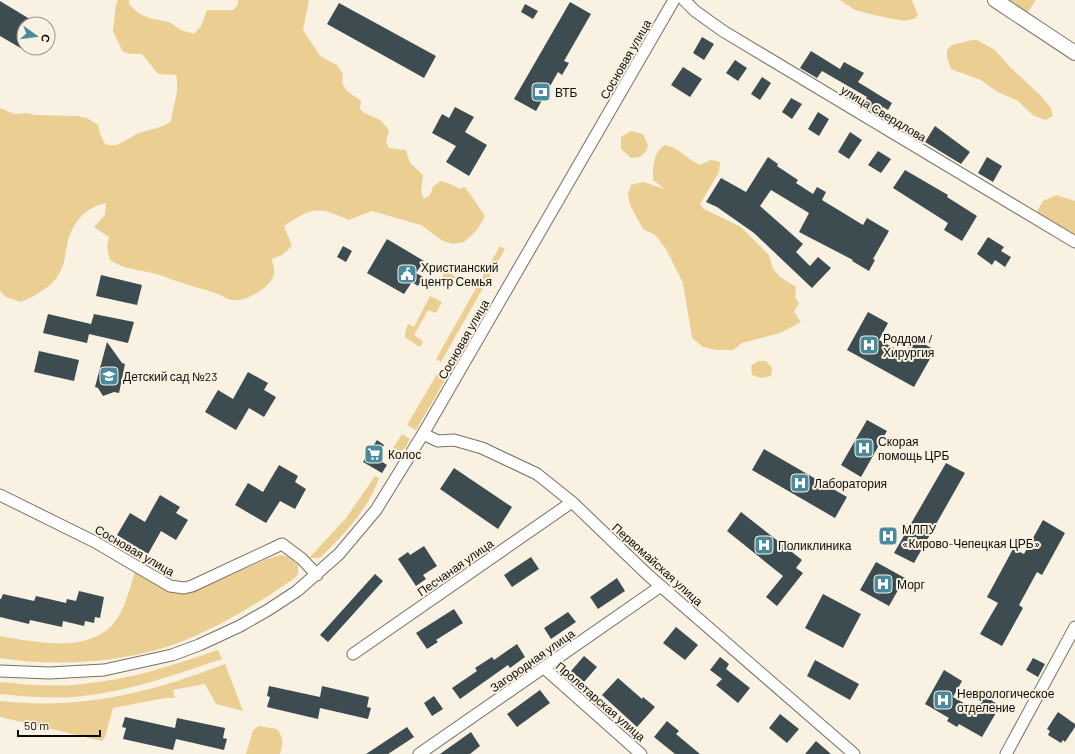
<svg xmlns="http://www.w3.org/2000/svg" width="1075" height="754" viewBox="0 0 1075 754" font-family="Barlow,sans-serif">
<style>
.green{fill:#ebcf92}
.building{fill:#3c4c51}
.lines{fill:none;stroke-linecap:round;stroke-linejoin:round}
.minor-casing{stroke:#777163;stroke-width:13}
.major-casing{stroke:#777163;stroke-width:16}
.minor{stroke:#fff;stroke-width:11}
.major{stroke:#fff;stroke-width:14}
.labels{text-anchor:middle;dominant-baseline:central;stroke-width:4;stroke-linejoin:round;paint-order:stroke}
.street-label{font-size:12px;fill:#0e0b07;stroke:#f9f2e2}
.poi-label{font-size:12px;fill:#0e0b07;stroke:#f9f2e2;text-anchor:start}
</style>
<rect width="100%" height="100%" fill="#f9f2e2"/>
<!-- green -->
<path class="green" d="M118 0H129V4L138 13 149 18 169 22 181 30 194 34 201 26 207 10H233L238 5V0H309L303 30 320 56 337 65 343 74 342 83 347 91 361 101 360 109 364 113 380 120 389 130 386 142 389 148 406 150 410 163 423 175 421 192 424 199 430 195 433 187 440 181 450 184 460 189 465 187 485 216 477 230 464 242 453 244 443 241 421 225 372 211 349 220C318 206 312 207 284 226L292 246 282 255 272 259C272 264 275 270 274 274 271 288 245 302 232 300 227 300 223 295 218 294 200 288 183 284 165 277 146 269 128 272 110 260L107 247 109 237 94 227 105 215 106 203C84 208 72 223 67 245 65 254 65 263 60 272 54 286 35 296 21 302L6 297 0 291V108L14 114 27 113 34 115 77 116 87 118 98 125 100 134 105 144C120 149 126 138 139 133 151 129 160 129 171 121 173 105 180 90 176 75L158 74 142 54H131L123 52 113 31 116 4Z
M840 0H912L918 15 914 19 904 21 874 15 855 10Z
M995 0H1036L1023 19Z
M972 40H977L995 50 1009 66 1040 95 1051 108 1053 116 1046 120 1034 116 1018 101 996 91 981 80 951 69 947 57V50L952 45Z
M631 131 643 134 648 145 646 151 640 157 631 158 621 149V137Z
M665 145C680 148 687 160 700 165L711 160 720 162 719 172 700 204 704 209 741 227 769 255 773 269 780 277 796 287 795 297 799 303 794 312 801 322 780 333 742 343 733 350H716L703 347 692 338 683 283 666 249 655 235 643 229 630 205 628 194 631 185 643 182 665 189 653 180C653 167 653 152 665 145Z
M1056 195 1075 201V239L1035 215 1043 201Z
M500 246 505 249 441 362 436 359Z
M446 271 455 276 449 289 438 282Z
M430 296 442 302 436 313 428 310 414 335 423 341 420 347 406 338 405 333 408 324 414 327Z
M758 361H766L772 368 771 376 761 378 752 375 751 366Z
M437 374 445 380 416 430 407 425Z
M402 434 410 439 405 448 391 459 387 457Z
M375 476 379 478C368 510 344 534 320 558H309L346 518Z
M281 555 289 557 298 565V574L295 578C258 603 220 627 178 643 123 663 57 667 0 658V636C35 642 88 654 114 623 125 609 130 588 135 571 152 581 171 599 191 592L267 559Z
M218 650 222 659C176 674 131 691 83 696 56 699 27 697 0 694V682C27 685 55 687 82 684 129 680 174 665 218 650Z
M225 664 243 711 216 704 205 684 173 690 175 698H165L113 708 105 737 102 741 0 717V701C82 710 149 693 225 664Z
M259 726 277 729C284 738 283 744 280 754H246L253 730Z"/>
<!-- building -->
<path class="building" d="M0 1 38 24H24V50L0 36Z
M570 2 591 14 564 61 569 63 562 75 558 72 536 111 514 99Z
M339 3 436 56 424 78 327 24Z
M525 4 538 11 533 19 521 12Z
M702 37 714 44 704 60 693 53Z
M811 51 840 69 844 62 864 73 858 82 892 103 888 110 883 107 877 115 862 106 867 97 822 71 817 78 800 68Z
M735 60 747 68 738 81 726 73Z
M683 67 702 79 690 97 671 85Z
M762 77 771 83 760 100 751 94Z
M791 98 802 104 792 119 782 112Z
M455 107 474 117 465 132 487 145 469 176 446 162 456 146 432 133 442 114 449 118Z
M818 112 829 119 819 136 808 129Z
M935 126 970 152 961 164 925 142Z
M850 132 862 140 849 159 838 152Z
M878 151 891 159 881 173 868 165Z
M768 157 778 164 777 166 798 180 796 183 813 194 817 187 826 192 822 200 863 225 867 218 889 231 873 259 875 260 869 271 852 261 853 260 799 232 809 213 771 190 760 206 803 244 796 252 810 266 818 257 831 268 812 288 754 233 717 207 706 202 721 178 746 192Z
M987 157 1002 166 993 182 978 173Z
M905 170 948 195 947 197 977 216 962 241 944 230 948 223 893 188Z
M988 237 1004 247 1001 251 1011 257 1005 267 995 260 992 265 977 254Z
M387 239 424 261 416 273 423 277 418 286 412 282 404 294 367 273Z
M343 246 352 251 346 262 337 257Z
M101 275 142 285 137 305 96 296Z
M868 312 888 323 879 340 905 354 913 338 935 350 914 387 847 350Z
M48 314 91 324 94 314 134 322 128 343 89 334 87 343 43 333Z
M107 342 122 363 125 364 119 393 114 392 103 396 98 388 95 387Z
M39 351 79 360 74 381 34 372Z
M248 372 268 383 264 390 276 397 264 417 249 408 236 430 205 412 218 390 233 399Z
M867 420 887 431 861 477 841 465Z
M377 440 384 445 376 458 387 465 382 473 363 462Z
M764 449 847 497 835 518 752 470Z
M946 463 965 473 914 563 894 553Z
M279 465 298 476 295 482 306 489 295 509 280 501 266 523 235 505 248 483 263 492Z
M454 468 512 507 498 529 440 489Z
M160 495 180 507 176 513 188 520 176 540 161 531 148 554 117 535 130 513 145 522Z
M741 512 802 560 796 568 803 573 777 606 766 597 783 576 727 531Z
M1043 520 1065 533 1042 575 1037 572 1019 605 1023 608 1002 646 980 634 998 603 987 597 1013 549 1024 554Z
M424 546 437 566 423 575 426 579 416 586 398 559 408 552 410 555Z
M531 557 539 569 512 587 504 575Z
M876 562 905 578 889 606 860 590Z
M375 574 383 581 328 642 320 635Z
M617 578 625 591 598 609 590 597Z
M79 591 104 597 100 618 95 617 94 623 85 621 84 626 63 621 62 627 30 620 29 624 0 617V599H1L3 594 34 601 36 596 66 603 67 599 76 601Z
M823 594 861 614 843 648 805 628Z
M454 609 463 623 436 640 438 642 427 649 416 633Z
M568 612 576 622 551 639 544 628Z
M676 627 698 645 685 660 663 643Z
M517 644 525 657 510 668 508 665 460 699 452 688 477 671 475 668 492 657 494 660Z
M584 656 597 667 584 682 571 671Z
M720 657 729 664 726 669 750 688 738 703 716 685 722 679 710 670Z
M1033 658 1045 664 1038 677 1026 670Z
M815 660 859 684 850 700 807 676Z
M944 670 962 681 953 697 976 710 985 696 1000 706 982 737 959 724 957 727 947 721 949 718 925 704Z
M618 678 642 699 643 697 655 707 637 727 602 695Z
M269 686 320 697 322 686 369 697 367 707 371 708 368 719 320 708 318 719 267 707 270 697 267 696Z
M540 690 550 703 517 727 507 714Z
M434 696 443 709 432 716 424 703Z
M1058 712 1075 724V727L1065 742 1063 740 1061 743 1048 735 1050 731 1047 729Z
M780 714 799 729 787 743 769 728Z
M125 717 175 728 177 718 225 728 223 738 227 739 224 750 176 739 173 750 123 739 126 728 122 727Z
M667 721 679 731 676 734 700 754H675L654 737Z
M407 727 414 737 388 754H366Z
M471 732 480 746 470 754H440Z
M816 741 831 754H805Z"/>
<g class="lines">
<defs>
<path id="minor" d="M684 0 695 11 723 31 1075 242
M423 434 438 441 454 440 482 448 537 474 572 502 648 575 854 754
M0 495 95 542 170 586 184 588 192 586 282 544 302 559 317 575
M353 654 572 502
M544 668 641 754
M0 671 49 673 104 670 172 655 199 645 240 626 268 610 297 591 339 554 376 510 423 434 674 0
M419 754 661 586
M1006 754 1075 627"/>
<path id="major" d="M995 0 1075 53"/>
</defs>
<!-- minor casing -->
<use href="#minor" class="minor-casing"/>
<!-- major casing -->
<use href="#major" class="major-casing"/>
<!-- minor -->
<use href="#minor" class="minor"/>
<!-- major -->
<use href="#major" class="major"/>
</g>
<!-- icons -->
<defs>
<symbol id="bank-square" viewBox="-11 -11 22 22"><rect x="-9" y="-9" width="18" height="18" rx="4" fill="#498a9c" stroke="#f9f2e2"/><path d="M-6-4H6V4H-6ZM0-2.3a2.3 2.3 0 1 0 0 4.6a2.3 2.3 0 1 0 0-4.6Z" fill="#fff"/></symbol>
<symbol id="civic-square" viewBox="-11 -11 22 22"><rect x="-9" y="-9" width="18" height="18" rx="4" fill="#498a9c" stroke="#f9f2e2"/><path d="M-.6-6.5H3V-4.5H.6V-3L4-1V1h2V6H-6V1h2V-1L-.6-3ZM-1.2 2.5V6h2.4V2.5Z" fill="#fff"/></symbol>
<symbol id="hospital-square" viewBox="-11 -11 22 22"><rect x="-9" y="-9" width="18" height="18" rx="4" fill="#498a9c" stroke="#f9f2e2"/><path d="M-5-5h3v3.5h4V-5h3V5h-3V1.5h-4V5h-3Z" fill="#fff"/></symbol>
<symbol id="school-square" viewBox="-11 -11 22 22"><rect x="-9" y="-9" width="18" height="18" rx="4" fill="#498a9c" stroke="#f9f2e2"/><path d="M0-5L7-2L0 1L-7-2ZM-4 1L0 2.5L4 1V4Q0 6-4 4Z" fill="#fff"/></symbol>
<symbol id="supermarket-square" viewBox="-11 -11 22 22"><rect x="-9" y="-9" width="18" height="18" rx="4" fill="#498a9c" stroke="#f9f2e2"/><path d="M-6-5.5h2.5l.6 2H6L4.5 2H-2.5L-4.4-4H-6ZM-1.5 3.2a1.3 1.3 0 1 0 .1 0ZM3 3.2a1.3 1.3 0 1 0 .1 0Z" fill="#fff"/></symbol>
</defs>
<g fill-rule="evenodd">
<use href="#bank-square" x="530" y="81" width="22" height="22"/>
<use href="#civic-square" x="396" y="263" width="22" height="22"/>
<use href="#hospital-square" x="858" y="334" width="22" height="22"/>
<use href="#school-square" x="98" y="365" width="22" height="22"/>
<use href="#hospital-square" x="853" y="437" width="22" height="22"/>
<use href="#supermarket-square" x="363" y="443" width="22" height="22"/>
<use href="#hospital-square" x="789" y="472" width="22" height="22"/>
<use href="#hospital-square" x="877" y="525" width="22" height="22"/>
<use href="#hospital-square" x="753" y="534" width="22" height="22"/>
<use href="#hospital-square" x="872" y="573" width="22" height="22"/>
<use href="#hospital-square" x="932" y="689" width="22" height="22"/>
</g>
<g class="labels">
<!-- street labels -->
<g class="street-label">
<text transform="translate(625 59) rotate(-60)">Сосновая улица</text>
<text transform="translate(884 113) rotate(31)">улица Свердлова</text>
<text transform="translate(463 339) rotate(-60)">Сосновая улица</text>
<text transform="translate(135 550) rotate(30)">Сосновая улица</text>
<text transform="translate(658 564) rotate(42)">Первомайская улица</text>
<text transform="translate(455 567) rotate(-35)">Песчаная улица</text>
<text transform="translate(532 660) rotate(-35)">Загородная улица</text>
<text transform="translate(601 701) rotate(41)">Пролетарская улица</text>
</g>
<!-- poi labels -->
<g class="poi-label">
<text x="555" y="92">ВТБ</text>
<text x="421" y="267">Христианский<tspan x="421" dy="14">центр Семья</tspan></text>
<text x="883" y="338">Роддом /<tspan x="883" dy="14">Хирургия</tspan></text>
<text x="123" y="376">Детский сад №23</text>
<text x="878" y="441">Скорая<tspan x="878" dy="14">помощь ЦРБ</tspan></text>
<text x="388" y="454">Колос</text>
<text x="814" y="483">Лаборатория</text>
<text x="902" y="529">МЛПУ<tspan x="902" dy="14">«Кирово-Чепецкая ЦРБ»</tspan></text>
<text x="778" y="545">Поликлиника</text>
<text x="897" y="584">Морг</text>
<text x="957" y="693">Неврологическое<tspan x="957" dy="14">отделение</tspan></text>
</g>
</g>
<!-- north arrow -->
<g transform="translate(36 36) rotate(104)"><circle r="19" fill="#f9f2e2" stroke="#9b968a"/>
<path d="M0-3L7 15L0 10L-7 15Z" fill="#498a9c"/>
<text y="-6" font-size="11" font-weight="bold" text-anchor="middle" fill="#0e0b07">С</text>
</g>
<!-- scale -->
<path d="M18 730v6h82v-6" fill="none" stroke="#0e0b07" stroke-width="2"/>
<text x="24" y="730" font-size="12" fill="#0e0b07" stroke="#f9f2e2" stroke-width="3" paint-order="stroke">50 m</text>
</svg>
